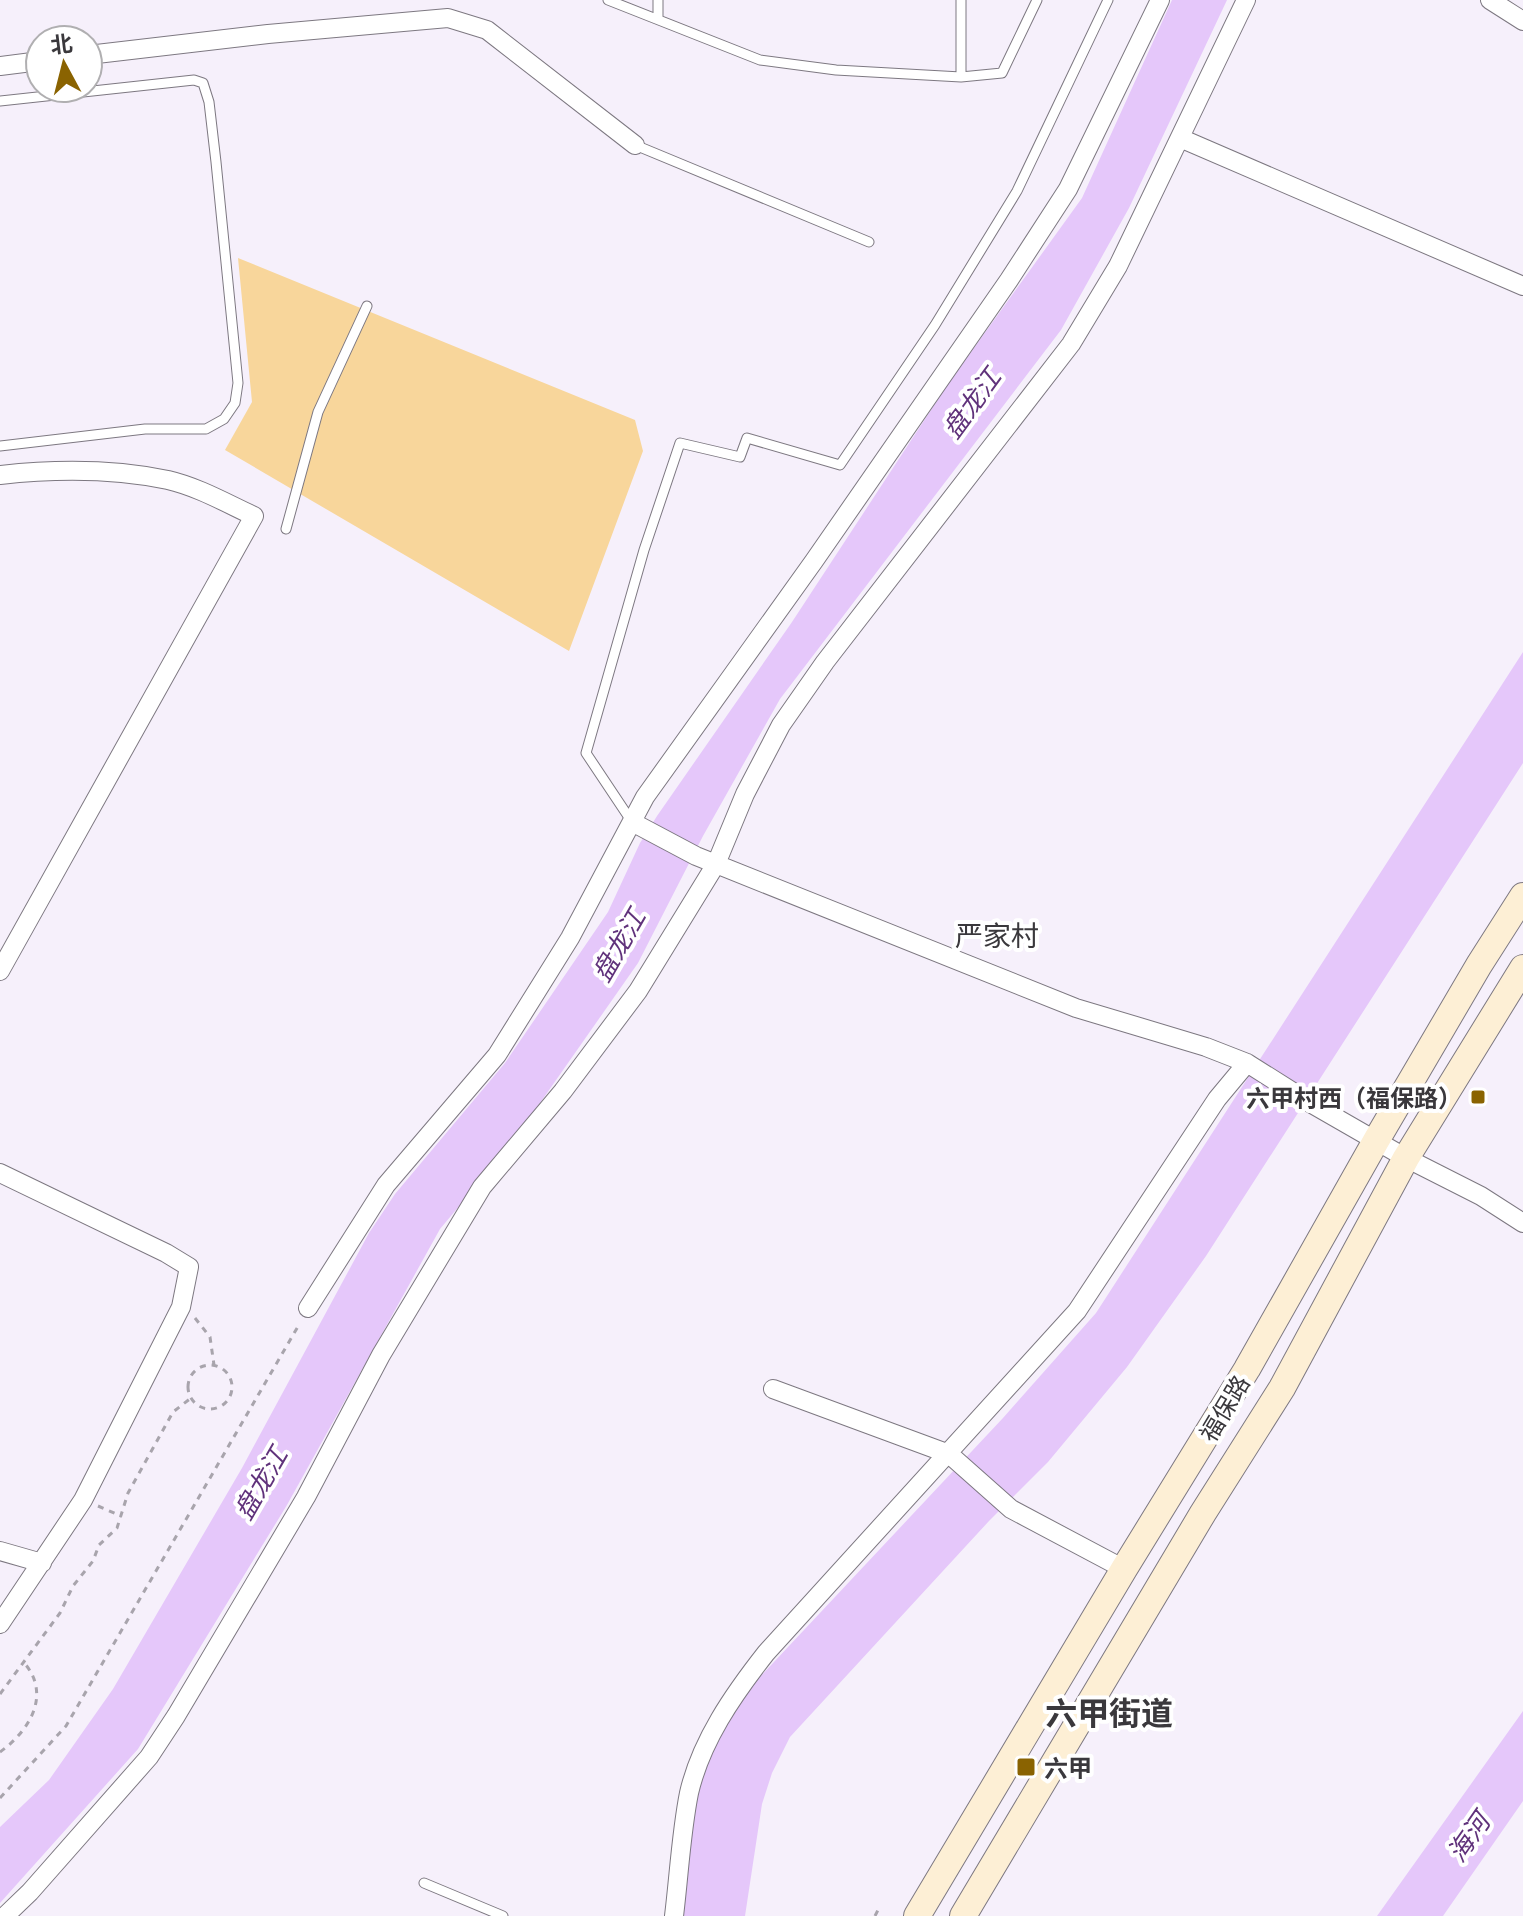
<svg xmlns="http://www.w3.org/2000/svg" width="1523" height="1916" viewBox="0 0 1523 1916" font-family="'Noto Serif','Noto Sans SC',serif">
<style>
.green{fill:#f8d69b}
.water{fill:#e5c7fa}
.lines{fill:none;stroke-linecap:round;stroke-linejoin:round}
.lane-casing{stroke:#7d7881;stroke-width:11}
.street-casing{stroke:#7d7881;stroke-width:20}
.secondary-casing{stroke:#7d7881;stroke-width:28}
.path{stroke:#a8a4ac;stroke-width:3;stroke-dasharray:6 6;stroke-linecap:butt}
.lane{stroke:#fff;stroke-width:9}
.street{stroke:#fff;stroke-width:18}
.secondary{stroke:#fdefd5;stroke-width:26}
.poi-dot{fill:#8a6301;stroke:#fff;stroke-width:3}
.labels{text-anchor:middle;dominant-baseline:central;stroke-width:8;stroke-linejoin:round;paint-order:stroke}
.poi-label{font-size:24px;font-weight:bold;fill:#3a383c;stroke:#fff;text-anchor:end}
.street-label{font-size:24px;fill:#3a383c;stroke:#fff}
.water-label{font-size:26px;font-style:italic;fill:#60327b;stroke:#fff}
.quarter-label{font-size:28px;fill:#3a383c;stroke:#fff}
.district-label{font-size:32px;font-weight:bold;fill:#3a383c;stroke:#fff}
</style>
<rect width="100%" height="100%" fill="#f6f0fb"/>
<!-- green -->
<path class="green" d="M238 258 635 420 643 451 569 651 225 450 252 402Z"/>
<!-- water -->
<path class="water" d="M1172 0H1227L1129 208 1061 330 780 699 703 836 638 963 512 1143 440 1229 287 1505 138 1749 0 1903V1827L49 1780 113 1689 242 1468 369 1233 395 1194 505 1063 608 912 640 843 657 816 792 622 948 384 1082 198Z
M1523 652V763L1206 1256 1127 1367 1048 1462 989 1521 790 1737 772 1773 762 1804 745 1916H680L692 1816 704 1767 742 1696 1003 1418 1096 1313Z
M1523 1711V1801L1443 1916H1377Z"/>
<g class="lines">
<defs>
<path id="lane" d="M608 0 760 60 836 70 961 77 1002 73 1037 0
M961 0V77
M658 18V0
M0 101 194 80 203 83 209 102 216 162 238 383 235 403 224 419 206 429H145L0 446
M635 145 869 242
M286 529 318 412 367 306
M632 822 586 753 644 550 680 443 740 457 747 438 840 465 935 325 1017 191 1108 0
M424 1883 503 1916"/>
<path id="street" d="M1490 0 1523 21
M88 55 268 34 448 18 487 30 635 145
M0 66 40 61
M1180 138 1523 286
M0 475C54 469 115 469 168 480 198 487 226 503 254 516L0 971
M632 822 696 856 1076 1008 1206 1047 1247 1063 1312 1104 1406 1158 1481 1196 1523 1223
M0 1173 166 1253 189 1267 181 1307 83 1500 0 1624
M308 1308 386 1185 497 1055 570 938 645 797 814 561 1009 280 1068 189 1160 0
M773 1389 949 1454 1011 1509 1124 1569
M0 1551 42 1563
M5 1916 30 1892 149 1757 176 1716 306 1497 381 1355 482 1187 563 1091 638 991 716 864 745 794 781 725 825 662 1071 344 1118 266 1246 0
M674 1916C679 1876 681 1833 689 1793 701 1741 733 1695 766 1653L1077 1311 1217 1099 1247 1063"/>
<path id="secondary" d="M917 1916 1124 1569 1247 1369 1377 1139 1479 965 1523 896
M963 1916 1203 1513 1282 1388 1406 1158 1523 968"/>
</defs>
<!-- lane casing -->
<use href="#lane" class="lane-casing"/>
<!-- street casing -->
<use href="#street" class="street-casing"/>
<!-- secondary casing -->
<use href="#secondary" class="secondary-casing"/>
<!-- path -->
<path class="path" d="M195 1318 210 1337 214 1365
M188 1387a22 22 0 1 1 44 0a22 22 0 1 1-44 0Z
M98 1506 121 1516
M0 1694 60 1613 73 1586 93 1561 99 1545 117 1528 128 1493 173 1412 191 1398
M0 1752C28 1732 51 1697 26 1665
M0 1798 66 1726 300 1323
M875 1916 878 1910"/>
<!-- lane -->
<use href="#lane" class="lane"/>
<!-- street -->
<use href="#street" class="street"/>
<!-- secondary -->
<use href="#secondary" class="secondary"/>
</g>
<!-- markers -->
<g class="poi-dot">
<rect x="1470" y="1089" width="16" height="16" rx="4"/>
<rect x="1016" y="1757" width="20" height="20" rx="4"/>
</g>
<g class="labels">
<!-- poi labels -->
<g class="poi-label">
<text x="1462" y="1097">六甲村西（福保路）</text>
<text x="1044" y="1767" text-anchor="start">六甲</text>
</g>
<!-- street labels -->
<g class="street-label">
<text transform="translate(1224 1408) rotate(-59)">福保路</text>
</g>
<!-- water labels -->
<g class="water-label">
<text transform="translate(971 403) rotate(-54)">盘龙江</text>
<text transform="translate(618 945) rotate(-60)">盘龙江</text>
<text transform="translate(260 1483) rotate(-60)">盘龙江</text>
<text transform="translate(1468 1837) rotate(-55)">海河</text>
</g>
<!-- quarter labels -->
<g class="quarter-label">
<text x="997" y="935">严家村</text>
</g>
<!-- district labels -->
<g class="district-label">
<text x="1109" y="1712">六甲街道</text>
</g>
</g>
<!-- north arrow -->
<g transform="translate(64 64) rotate(353)"><circle r="38" fill="#ffffff" stroke="#b0afb1" stroke-width="2"/>
<path d="M0-6L14 30L0 20L-14 30Z" fill="#8a6301"/>
<text y="-12" font-size="22" font-weight="bold" text-anchor="middle" fill="#3a383c">北</text>
</g>
</svg>
